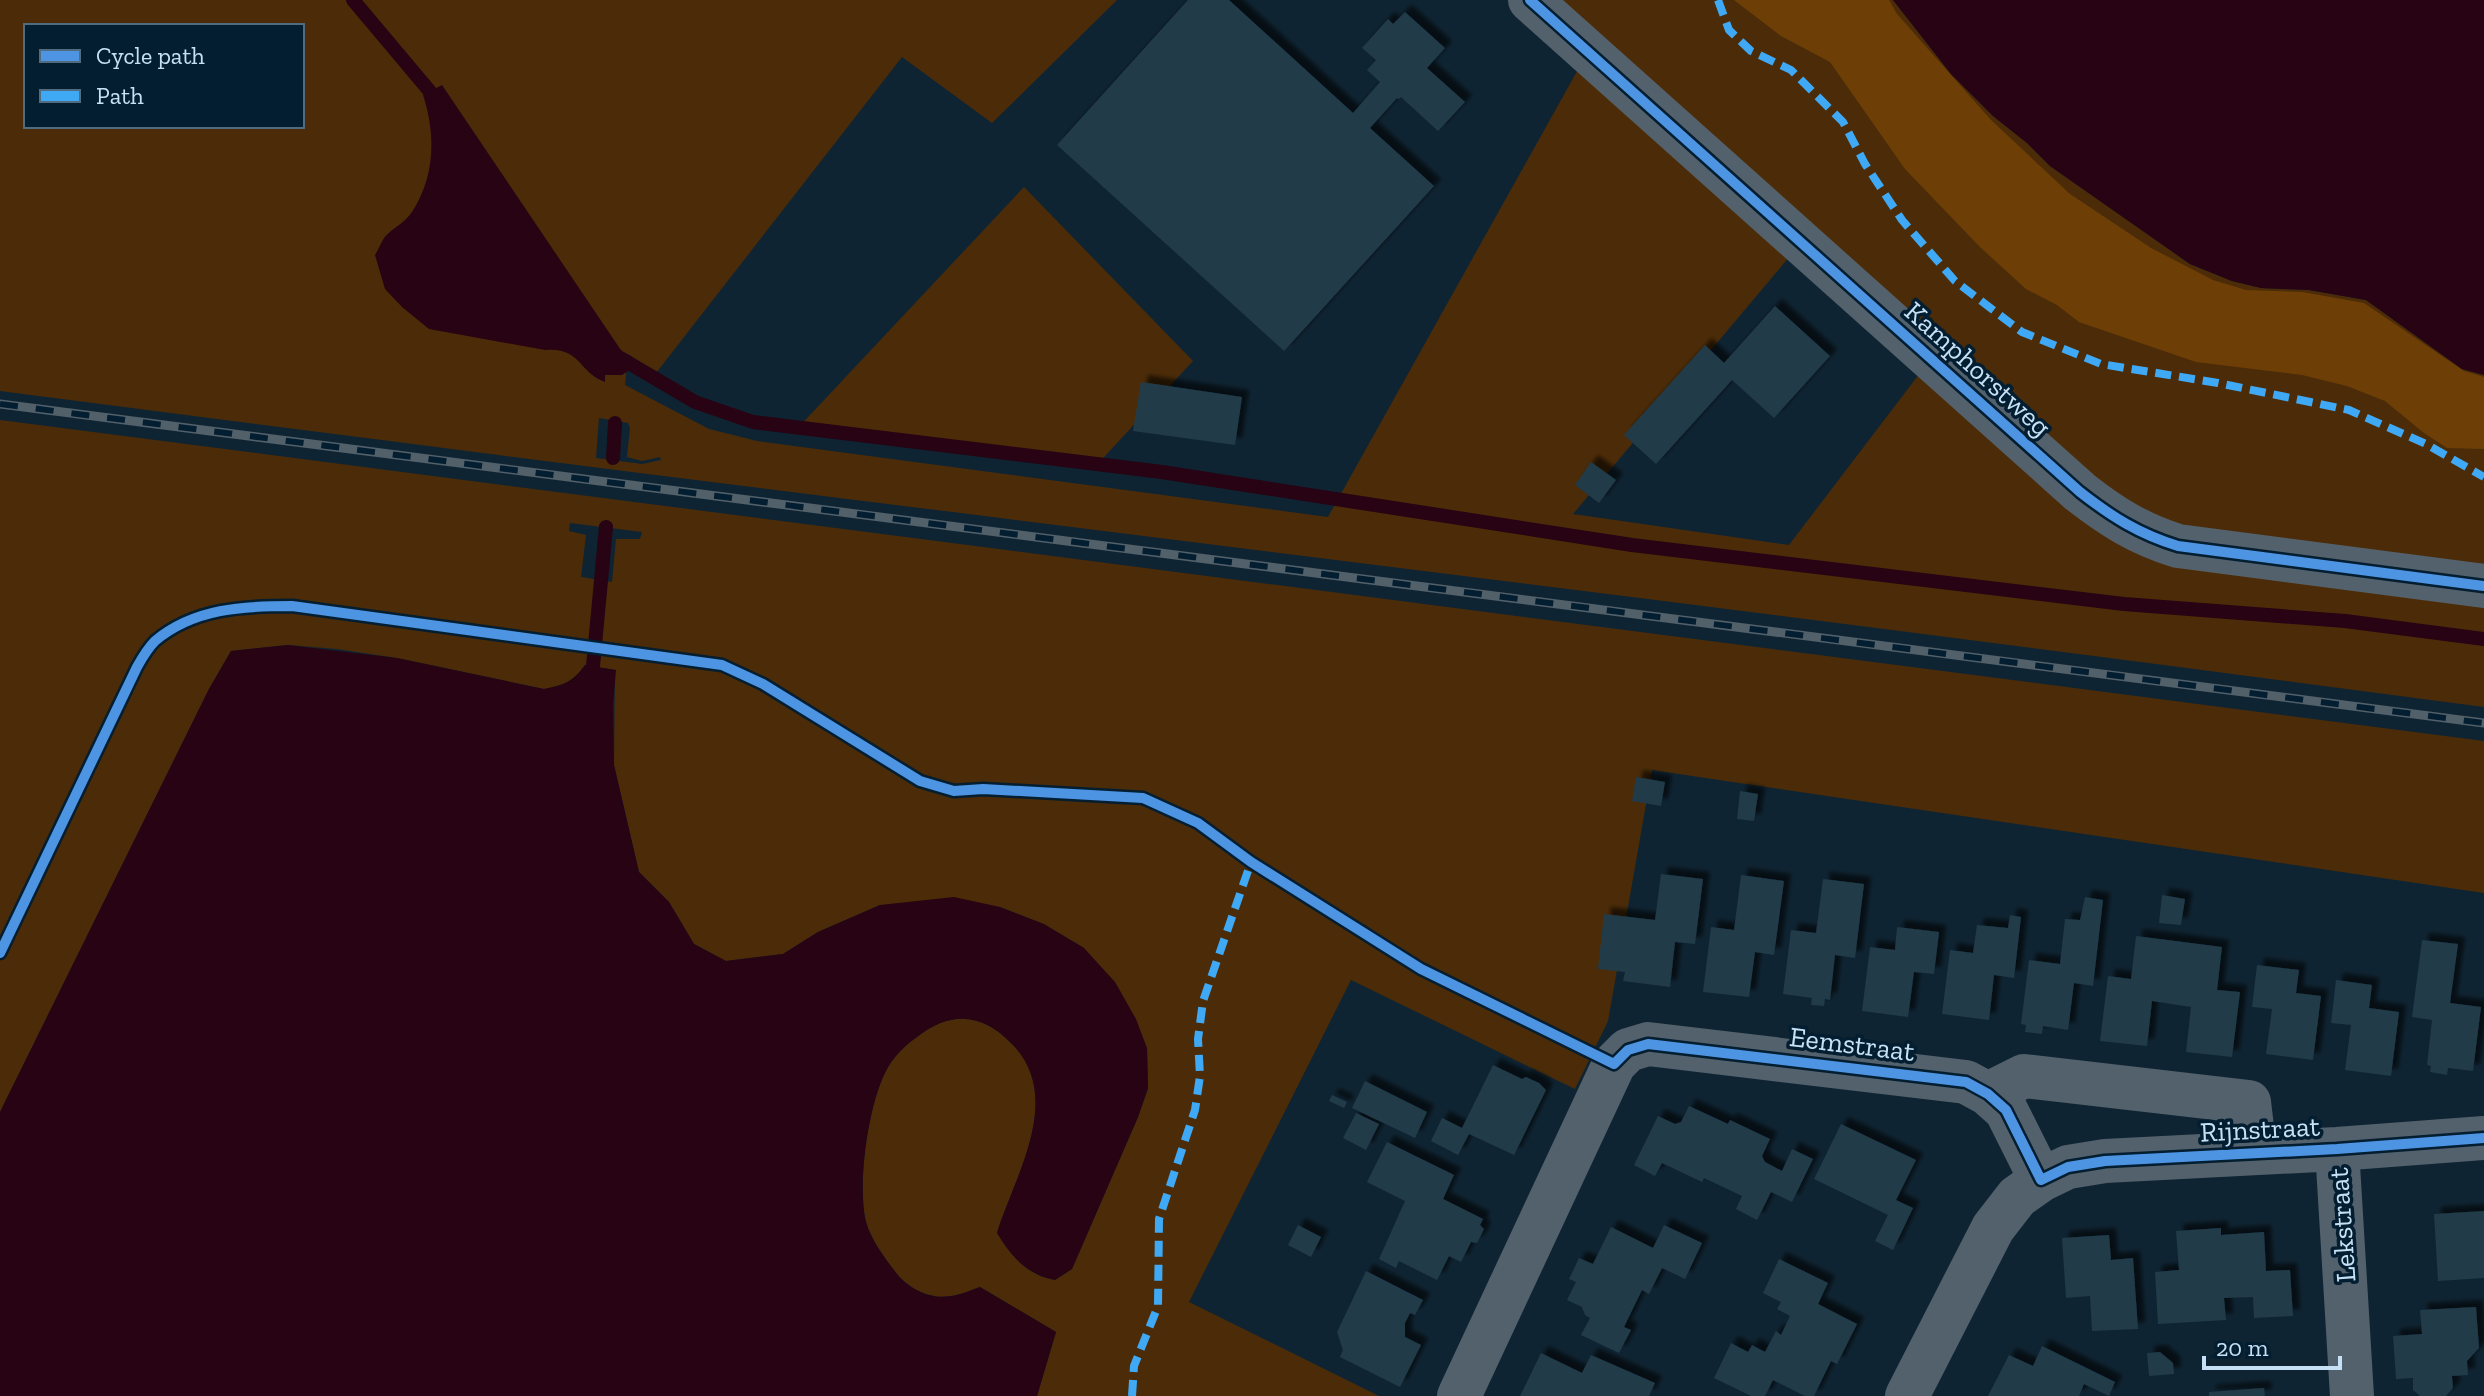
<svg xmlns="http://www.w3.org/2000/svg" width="2484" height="1396" viewBox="0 0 2484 1396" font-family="'Zilla Slab',serif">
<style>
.green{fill:#4c2c08;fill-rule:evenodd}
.forest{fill:#6d3f07}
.water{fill:#270313}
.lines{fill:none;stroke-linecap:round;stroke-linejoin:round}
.stream{stroke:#270313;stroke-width:14}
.building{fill:#203b4a;filter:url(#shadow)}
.minor{stroke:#53616c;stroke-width:44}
.rail-casing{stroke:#52606a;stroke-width:9}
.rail{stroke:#031e30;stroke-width:6;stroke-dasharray:18;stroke-linecap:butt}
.quiet{stroke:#3fa9f5;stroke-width:8;stroke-dasharray:16 8;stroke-linecap:butt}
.cycleway-casing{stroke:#031e30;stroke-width:15}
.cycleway{stroke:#4d94e3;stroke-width:10}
.labels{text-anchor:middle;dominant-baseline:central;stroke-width:7;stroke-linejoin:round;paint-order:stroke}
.street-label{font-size:28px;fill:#c6e1f5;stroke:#031e30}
</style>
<defs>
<filter id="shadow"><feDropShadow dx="7" dy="-7" stdDeviation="2" flood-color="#0009"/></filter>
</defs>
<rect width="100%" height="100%" fill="#0f2432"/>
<!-- green -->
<path class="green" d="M0 0H1117L992 123 902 57 656 373 628 354 625 385 709 429 757 441 1328 517 1580 66 1790 256 1573 514 1789 545 1920 373 2110 535 2484 600V707C1657 597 828 499 0 391ZM26 26H302V126H26ZM599 418 628 423 630 428 627 457 642 461 660 457 661 460 642 464 596 458Z
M1556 0H1893L1951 74 1993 116 2027 143 2050 166 2190 264 2232 281 2261 288 2309 290 2366 300 2462 369 2484 375V574L2201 538 2130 514Z
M1024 187 1193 361 1093 469 795 431Z
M0 420 2484 741V893L1652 770 1608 1021 1575 1089 1351 980 1189 1302 1379 1396H1037L1056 1332 980 1287C971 1290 961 1295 951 1296 931 1300 910 1289 897 1274 886 1260 871 1240 866 1222 857 1185 868 1107 885 1073 892 1058 904 1046 917 1037 951 1010 983 1013 1013 1045 1064 1099 1015 1175 997 1233 1011 1256 1027 1275 1055 1280L1072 1269 1138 1117 1148 1089 1147 1048 1084 948 1043 924 1000 907 880 905 818 932 783 954 726 961 694 944 669 902 639 872 614 765 615 670 585 665C573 682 564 685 544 689L397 658 337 649 288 645 231 651 209 689 0 1112ZM570 523 642 532 640 539H616L612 582 581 577 586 535 569 531Z"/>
<!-- forest -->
<path class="forest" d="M1734 0H1889L1897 14 1991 120 2070 194 2151 248 2213 280 2246 290 2302 292 2364 303 2464 371 2484 377V449L2447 448 2424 433 2385 401 2347 386 2302 375 2196 362 2079 322 2057 305 2026 289 1980 247 1905 169 1830 62 1781 36Z"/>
<!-- water -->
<path class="water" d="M1893 0H2484V375L2462 369 2366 300 2309 290 2261 288 2232 281 2190 264 2050 166 2027 143 1993 116 1951 74Z
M442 85 633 368 622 375H605V382C578 372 581 347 545 350L429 329 402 307 385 289 375 255C378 250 381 243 384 238 392 228 405 223 412 212 435 176 436 135 423 95Z
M288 645 397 658 544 689C564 685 573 682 585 665L616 670 613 704 614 765 639 872 669 902 694 944 726 961 783 954 818 932 880 905 954 897 1000 907 1044 924 1084 948 1115 982 1136 1019 1147 1048 1148 1088 1138 1117 1072 1269 1055 1280C1027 1275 1011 1256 997 1233 1015 1175 1064 1099 1013 1045 983 1013 951 1010 917 1037 904 1046 892 1058 885 1073 868 1107 857 1185 866 1222 871 1240 886 1260 897 1274 909 1289 931 1300 951 1296 961 1295 971 1290 980 1287L1056 1332 1037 1396H0V1112L209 689 231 651Z"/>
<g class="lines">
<!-- stream -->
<path class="stream" d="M353 0 443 107
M617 356 695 402 753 422 1162 472 1632 545 2124 604 2345 621 2484 639
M613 458 615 423
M593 666 606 527"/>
</g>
<!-- building -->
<path class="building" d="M1188 0H1229L1353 113 1380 82 1367 70 1376 60 1362 48 1388 19 1393 24 1405 12 1445 48 1427 68 1465 102 1438 131 1401 97 1399 99 1397 98 1370 128 1434 186 1284 351 1057 145Z
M1775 306 1830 356 1774 418 1732 380 1656 464 1624 435 1705 345 1724 363Z
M1141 382 1242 397 1235 445 1133 431Z
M1591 462 1616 480 1599 503 1575 485Z
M1636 777 1665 782 1661 806 1632 801Z
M1740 791 1758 794 1754 821 1737 819Z
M1661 874 1703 879 1695 944 1675 942 1670 987 1623 981 1625 972 1598 969 1604 914 1655 920Z
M1741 875 1784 881 1774 955 1755 952 1749 997 1703 992 1711 927 1734 930Z
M1823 879 1864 884 1855 958 1835 955 1830 1000 1825 999 1824 1006 1811 1005 1812 998 1783 994 1791 930 1816 933Z
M2162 895 2185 899 2181 925 2159 923Z
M2085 897 2103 900 2093 986 2074 983 2068 1030 2043 1026 2042 1034 2025 1032 2026 1025 2021 1024 2029 960 2060 964 2065 919 2080 920Z
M2010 915 2021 917 2014 978 1994 975 1989 1020 1942 1014 1950 950 1973 953 1977 925 2008 928Z
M1897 927 1939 932 1934 974 1914 972 1908 1017 1862 1011 1870 947 1895 950Z
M2136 936 2222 947 2217 990 2240 992 2232 1057 2186 1052 2191 1007 2152 1001 2147 1046 2100 1041 2108 976 2131 979Z
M2422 940 2458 944 2450 1003 2481 1007 2473 1071 2448 1068 2447 1075 2430 1072 2431 1066 2427 1065 2432 1020 2412 1017Z
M2257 965 2299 970 2296 993 2321 996 2313 1060 2266 1054 2272 1009 2252 1007Z
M2336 980 2372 985 2369 1008 2399 1012 2391 1076 2345 1070 2351 1025 2331 1023Z
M1493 1065 1522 1079 1526 1077 1539 1083 1546 1090 1514 1155 1469 1134 1458 1155 1431 1141 1442 1118 1462 1128Z
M1365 1081 1427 1112 1415 1138 1352 1108Z
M1332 1095 1347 1102 1344 1108 1329 1101Z
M1689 1106 1728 1124 1730 1120 1770 1139 1762 1156 1765 1162 1782 1171 1792 1149 1813 1159 1792 1202 1771 1192 1757 1220 1736 1209 1742 1196 1704 1178 1702 1182 1662 1163 1655 1176 1634 1165 1658 1116 1675 1124 1681 1122Z
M1356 1113 1379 1124 1366 1150 1343 1138Z
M1841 1124 1916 1160 1896 1200 1913 1208 1893 1250 1875 1241 1888 1215 1814 1179Z
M1387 1142 1454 1175 1443 1199 1483 1219 1480 1225 1484 1229 1477 1243 1471 1242 1461 1262 1449 1256 1437 1280 1399 1261 1396 1268 1379 1259 1405 1201 1367 1182Z
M2484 1211V1278L2438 1281 2434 1214Z
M1298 1225 1321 1237 1311 1257 1288 1245Z
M1664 1225 1702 1243 1685 1279 1662 1268 1649 1294 1642 1290 1624 1327 1631 1330 1619 1353 1581 1335 1590 1318 1585 1315 1582 1307 1567 1300 1576 1282 1569 1279 1579 1258 1593 1264 1611 1227 1653 1248Z
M2221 1228V1235L2264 1232 2266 1271 2290 1270 2293 1316 2254 1318 2253 1297 2224 1298 2226 1320 2158 1324 2155 1272 2179 1270 2176 1231Z
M2109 1235 2111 1260 2133 1258 2138 1329 2092 1331 2090 1296 2066 1298 2062 1238Z
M1779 1259 1828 1283 1818 1304 1857 1324 1837 1364 1831 1361 1814 1396H1805L1773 1380 1765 1396H1751L1714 1378 1731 1343 1748 1352 1752 1345 1765 1352 1776 1331 1781 1335 1790 1316 1777 1309 1781 1302 1763 1293Z
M1366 1271 1423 1300 1415 1315 1410 1313 1405 1323V1337L1421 1345 1400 1387 1340 1357 1343 1350 1337 1332Z
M2476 1307 2479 1348 2467 1361 2468 1375 2452 1376 2453 1388 2446 1396H2420L2413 1390V1378L2396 1379 2393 1336 2422 1334 2420 1310Z
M2042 1346 2115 1382 2109 1396 2084 1384 2079 1396H1988L2009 1355 2033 1366Z
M2160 1352 2173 1363 2174 1374 2149 1376 2147 1353Z
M1541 1353 1582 1373 1591 1355 1655 1383 1649 1396H1520Z
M2264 1388 2265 1396H2209V1392Z"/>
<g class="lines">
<!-- minor -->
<path class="minor" d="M1530 0 2080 492C2112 517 2139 534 2178 546L2484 586
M1988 1094 2024 1076 2249 1102 2255 1153
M2337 1149 2352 1396
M1459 1396 1614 1064 1628 1050 1648 1044 1966 1082 1988 1094 2006 1110 2041 1180
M1907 1396 1993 1228 2017 1197 2041 1180 2068 1167 2105 1161 2337 1149 2484 1138"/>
<defs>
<path id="rail" d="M0 404 2484 723"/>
</defs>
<!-- rail casing -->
<use href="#rail" class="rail-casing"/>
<!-- rail -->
<use href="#rail" class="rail"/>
<!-- quiet -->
<path class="quiet" d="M1718 0 1729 30 1751 51 1791 70 1843 122 1865 164 1902 220 1955 281 2022 332 2101 364 2218 383 2349 410 2426 444 2484 477
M1132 1396 1134 1366 1158 1306 1159 1219 1195 1110 1200 1076 1198 1039 1203 1001 1251 862"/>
<defs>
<path id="cycleway" d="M1530 0 2080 492C2112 517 2139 534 2178 546L2484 586
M0 953 137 667C142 658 148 648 155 641 194 608 244 606 292 606L722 665 763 684 920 781 954 791 983 789 1143 798 1198 823 1251 862 1421 969 1614 1064 1628 1050 1648 1044 1966 1082 1988 1094 2006 1110 2041 1180 2068 1167 2105 1161 2337 1149 2484 1138"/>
</defs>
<!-- cycleway casing -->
<use href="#cycleway" class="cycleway-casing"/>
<!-- cycleway -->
<use href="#cycleway" class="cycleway"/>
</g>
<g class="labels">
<!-- street labels -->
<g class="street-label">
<text transform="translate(1978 369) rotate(42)">Kamphorstweg</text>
<text transform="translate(1852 1044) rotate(7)">Eemstraat</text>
<text transform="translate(2260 1129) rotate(-3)">Rijnstraat</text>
<text transform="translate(2342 1225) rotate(-94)">Lekstraat</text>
</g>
</g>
<!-- legend -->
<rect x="24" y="24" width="280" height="104" fill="#031e30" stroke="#516c7f" stroke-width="2"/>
<rect x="40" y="50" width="40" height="12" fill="#4d94e3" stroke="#516c7f" stroke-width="2"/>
<text x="96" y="64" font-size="24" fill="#c6e1f5">Cycle path</text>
<rect x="40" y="90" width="40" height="12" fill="#3fa9f5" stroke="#516c7f" stroke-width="2"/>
<text x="96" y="104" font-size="24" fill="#c6e1f5">Path</text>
<!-- scale -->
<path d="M2204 1356v12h136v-12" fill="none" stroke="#c6e1f5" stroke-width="4"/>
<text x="2216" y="1356" font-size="24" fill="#c6e1f5" stroke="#031e30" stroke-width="6" paint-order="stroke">20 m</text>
</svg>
